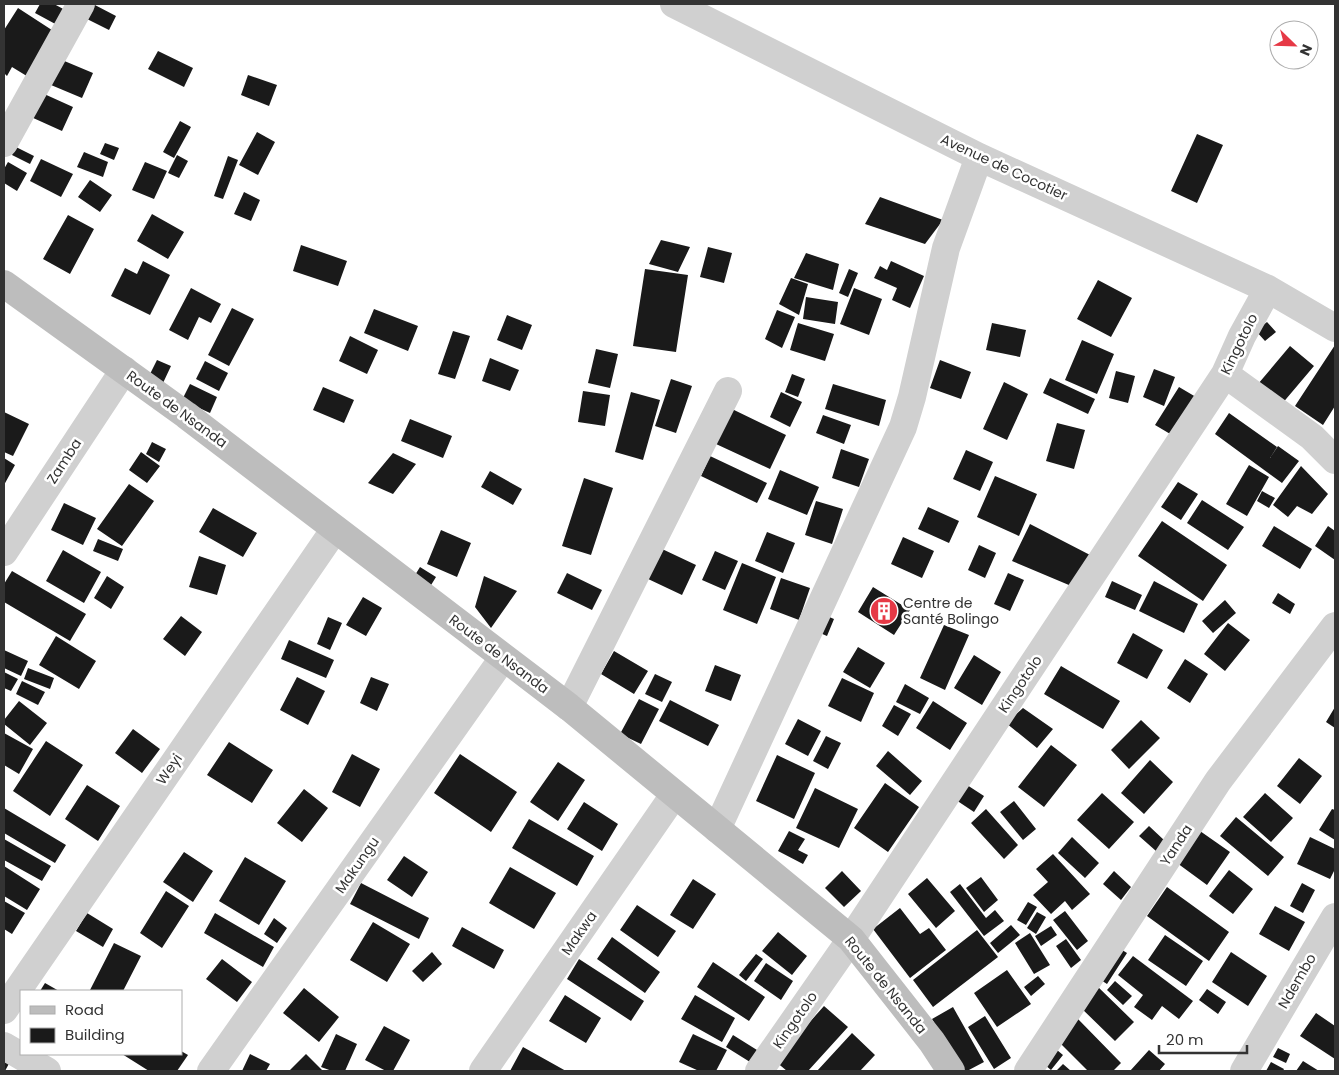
<svg xmlns="http://www.w3.org/2000/svg" width="1339" height="1075" viewBox="0 0 1339 1075" font-family="Poppins,sans-serif">
<style>
.building{fill:#1a1a1a}
.lines{fill:none;stroke-linecap:round;stroke-linejoin:round}
.street{stroke:#d0d0d0;stroke-width:28}
.secondary{stroke:#bdbdbd;stroke-width:28}
.labels{text-anchor:middle;dominant-baseline:central;stroke-width:5;stroke-linejoin:round;paint-order:stroke}
.street-label{font-size:14px;fill:#333;stroke:#fff}
.poi-label{font-size:14px;fill:#333;stroke:#fff;text-anchor:start}
</style>
<rect width="100%" height="100%" fill="#fff"/>
<!-- building -->
<path class="building" d="M40 4H54L67 11 59 26 35 13Z
M93 4 116 16 109 30 85 18Z
M18 8 58 34 30 78 12 67 7 76 4 73V30Z
M158 51 193 68 184 87 148 69Z
M62 60 93 73 82 98 51 85Z
M248 75 277 85 269 106 241 95Z
M42 93 73 107 62 131 31 117Z
M180 121 191 127 174 158 163 152Z
M257 132 275 142 258 175 239 165Z
M1197 134 1223 145 1197 203 1171 191Z
M105 143 119 148 114 160 100 154Z
M16 147 34 156 30 164 12 155Z
M84 152 108 162 103 177 77 167Z
M177 155 188 161 179 178 168 173Z
M228 156 238 160 223 199 214 196Z
M41 159 73 174 61 197 30 181Z
M8 162 27 173 17 191 4 183V169Z
M145 162 167 171 154 199 132 190Z
M90 180 112 195 100 212 78 197Z
M244 192 260 200 251 221 234 214Z
M880 197 943 220 925 244 865 224Z
M152 214 184 232 168 259 137 241Z
M68 215 94 229 70 274 43 259Z
M661 240 690 247 678 272 649 264Z
M301 245 347 261 338 286 293 271Z
M708 247 732 253 724 283 700 277Z
M806 253 839 264 833 290 794 278Z
M143 261 170 275 150 315 111 296 125 268 137 274Z
M891 261 924 276 910 308 892 300 897 288 874 278 880 266 887 270Z
M645 269 688 275 676 352 633 346Z
M849 269 858 273 848 297 839 293Z
M791 278 808 284 799 315 779 304Z
M1098 280 1132 298 1111 337 1077 319Z
M191 288 221 304 211 323 199 317 188 340 169 330Z
M854 288 882 299 869 335 840 324Z
M806 297 838 302 835 324 803 319Z
M232 308 254 319 229 366 208 355Z
M374 309 418 326 408 351 364 333Z
M777 310 795 317 782 348 765 339Z
M507 315 532 325 522 350 497 340Z
M1267 322 1276 332 1265 341 1256 331Z
M798 323 834 334 825 361 790 350Z
M992 323 1026 330 1020 357 986 350Z
M453 331 470 336 455 379 438 374Z
M350 336 378 350 367 374 339 361Z
M1082 340 1114 354 1097 394 1065 380Z
M1335 345V406L1323 425 1295 406Z
M1290 346 1314 366 1281 405 1258 384Z
M596 349 618 354 610 388 588 383Z
M490 358 519 370 510 391 482 381Z
M157 360 171 366 163 383 149 376Z
M940 360 971 372 961 399 930 388Z
M205 361 228 373 219 391 196 379Z
M1154 369 1175 377 1164 406 1143 397Z
M1116 371 1135 376 1128 403 1109 398Z
M792 374 805 379 798 397 785 392Z
M1050 378 1095 399 1088 414 1043 393Z
M671 379 692 386 676 433 655 426Z
M1004 382 1028 394 1007 440 983 429Z
M190 384 217 397 210 413 182 400Z
M833 384 886 400 879 426 825 409Z
M323 387 354 400 344 423 313 410Z
M1179 387 1201 400 1177 438 1155 425Z
M583 391 610 395 605 426 578 422Z
M631 392 660 400 643 460 615 452Z
M781 392 802 402 790 427 770 417Z
M732 409 786 435 770 469 716 444Z
M4 412 29 424 13 456 4 452Z
M1229 413 1277 447 1270 458 1278 446 1299 461 1282 483 1215 434Z
M823 415 851 425 844 444 816 433Z
M410 419 452 436 443 458 401 441Z
M1057 423 1085 430 1074 469 1046 461Z
M152 442 166 449 159 462 146 454Z
M841 449 869 459 859 487 832 478Z
M966 450 993 462 980 491 953 479Z
M141 452 160 466 147 483 129 470Z
M393 453 416 464 393 494 368 483Z
M710 456 767 483 757 503 701 476Z
M4 458 15 465 4 485Z
M1249 465 1269 477 1247 516 1226 504Z
M1301 466 1328 494 1312 514 1297 506 1288 517 1273 505Z
M780 470 819 487 807 515 768 499Z
M490 471 522 489 513 505 481 487Z
M995 476 1037 494 1019 536 977 517Z
M584 478 613 488 591 555 562 546Z
M1178 482 1198 494 1181 520 1161 507Z
M129 484 154 501 122 546 97 529Z
M1262 491 1275 498 1269 508 1257 501Z
M1202 500 1244 527 1228 550 1187 523Z
M816 501 843 509 832 544 805 535Z
M64 503 96 518 83 545 51 530Z
M928 507 959 521 949 543 918 529Z
M213 508 257 533 243 557 199 532Z
M1162 521 1227 565 1203 601 1138 556Z
M1030 524 1092 556 1076 588 1012 561Z
M1274 526 1312 549 1300 569 1262 546Z
M1328 526 1335 531V560L1315 546Z
M441 530 471 543 457 577 427 564Z
M767 532 795 543 783 573 755 561Z
M903 537 934 551 922 578 891 564Z
M98 539 123 549 118 561 93 551Z
M979 545 996 553 985 578 968 570Z
M660 548 696 565 682 595 646 578Z
M63 550 101 572 84 603 46 581Z
M715 551 738 561 725 590 702 580Z
M199 556 226 565 217 595 189 587Z
M742 563 776 577 757 624 723 610Z
M420 567 436 577 428 590 412 580Z
M12 571 86 614 70 641 4 602V584Z
M567 573 602 590 592 610 557 593Z
M1008 573 1024 580 1010 611 994 604Z
M107 576 124 587 111 609 94 598Z
M484 576 517 591 491 628 475 607Z
M781 578 810 588 799 620 770 609Z
M1112 581 1142 595 1135 610 1105 597Z
M1154 581 1198 604 1184 633 1139 611Z
M873 587 910 610 894 635 858 612Z
M1278 593 1295 604 1290 614 1272 603Z
M363 597 382 608 366 636 346 625Z
M1225 600 1236 613 1213 633 1202 621Z
M820 613 834 619 827 636 813 630Z
M181 616 202 632 185 656 163 639Z
M328 617 342 623 330 650 317 644Z
M1228 623 1250 640 1225 671 1204 654Z
M944 625 969 635 945 690 920 678Z
M1133 633 1163 650 1147 679 1117 663Z
M56 636 96 661 79 689 39 665Z
M289 640 334 660 326 678 281 659Z
M858 647 885 663 870 688 843 672Z
M4 650 28 661 21 676 4 668Z
M614 651 648 671 634 694 601 674Z
M974 655 1001 672 982 705 954 688Z
M1185 659 1208 674 1190 703 1167 688Z
M715 665 741 675 731 701 705 691Z
M1061 666 1120 701 1103 729 1044 694Z
M28 668 54 678 50 689 24 679Z
M4 672 18 679 11 691 4 688Z
M655 674 672 682 662 702 645 694Z
M297 677 325 691 308 725 280 710Z
M371 677 389 684 377 711 360 703Z
M842 678 874 693 861 722 828 706Z
M22 681 45 692 38 705 16 694Z
M905 684 929 698 920 714 896 702Z
M639 699 659 709 641 744 620 734Z
M670 700 719 725 708 746 659 721Z
M19 701 47 723 30 745 4 724V720Z
M933 701 967 723 950 750 916 728Z
M894 705 911 714 898 736 882 726Z
M1335 707V728L1326 722Z
M1023 708 1053 729 1037 748 1006 723Z
M798 719 821 731 808 756 785 744Z
M1141 720 1160 738 1129 769 1111 750Z
M133 729 160 749 142 773 115 753Z
M4 733 33 749 19 774 4 765Z
M826 736 841 743 828 769 813 761Z
M46 741 83 765 50 816 13 791Z
M229 742 273 770 252 803 207 775Z
M1051 745 1077 765 1044 807 1018 787Z
M888 751 922 781 910 795 876 766Z
M352 754 380 769 360 807 332 792Z
M460 754 517 792 491 832 434 793Z
M777 755 815 773 794 819 756 801Z
M1299 758 1322 776 1300 804 1277 786Z
M1150 760 1173 782 1144 814 1121 793Z
M558 762 585 780 558 821 530 802Z
M885 783 919 807 888 852 854 828Z
M87 785 120 806 98 841 65 819Z
M967 785 984 796 974 812 956 800Z
M815 788 858 809 839 848 796 828Z
M304 789 328 808 302 842 277 823Z
M1102 793 1134 822 1109 849 1077 820Z
M1265 793 1293 818 1271 842 1243 817Z
M1014 801 1036 829 1023 840 1000 812Z
M584 802 618 824 602 851 567 829Z
M4 808 66 845 55 863 4 833Z
M986 809 1018 845 1004 859 971 823Z
M1332 809 1335 810V840L1319 830Z
M1236 817 1284 857 1268 876 1220 836Z
M529 819 594 856 577 886 512 848Z
M1149 826 1165 841 1156 851 1139 836Z
M789 831 805 839 798 850 808 855 803 864 778 851Z
M1200 831 1230 852 1207 885 1177 863Z
M1072 837 1099 863 1085 878 1058 853Z
M1310 837 1335 849V869L1330 879 1297 864Z
M4 839 51 866 42 881 4 860Z
M184 852 213 871 193 902 163 882Z
M1053 854 1090 894 1072 910 1065 901 1051 914 1033 895 1048 882 1036 869Z
M404 856 428 872 412 897 387 880Z
M245 857 286 881 259 925 219 901Z
M4 866 40 889 27 910 4 896Z
M510 867 556 893 534 929 489 903Z
M1229 870 1253 889 1233 914 1209 896Z
M842 871 861 891 844 907 825 888Z
M1114 871 1131 887 1121 900 1103 884Z
M981 877 998 900 984 912 966 888Z
M927 878 955 911 936 928 908 894Z
M693 879 716 894 693 929 670 915Z
M361 883 429 918 419 939 350 904Z
M1302 883 1315 890 1303 913 1290 906Z
M960 884 986 918 995 910 1004 921 984 936 950 892Z
M1167 887 1229 932 1209 961 1147 916Z
M166 891 189 906 162 948 140 933Z
M4 901 25 913 12 934 4 929Z
M1028 902 1037 907 1026 925 1017 920Z
M637 905 676 931 658 957 620 930Z
M1275 906 1305 922 1289 951 1259 934Z
M900 908 920 934 929 928 946 950 910 978 873 929Z
M1065 911 1088 941 1077 950 1053 920Z
M1037 912 1046 917 1036 934 1027 928Z
M87 913 113 929 103 947 76 931Z
M215 913 274 947 263 967 204 933Z
M274 918 287 928 277 943 264 934Z
M373 922 410 944 387 982 350 960Z
M1011 925 1020 935 998 953 990 943Z
M1051 926 1057 935 1041 946 1035 936Z
M462 927 504 950 494 969 452 946Z
M977 930 998 957 933 1007 913 980Z
M778 932 807 956 792 975 762 951Z
M1030 933 1050 965 1034 974 1015 943Z
M1165 935 1203 961 1186 986 1148 960Z
M612 937 660 972 645 993 597 959Z
M1066 939 1081 960 1071 968 1056 946Z
M114 943 141 956 123 991 90 990Z
M1114 945 1127 953 1107 984 1093 975Z
M432 952 442 964 423 982 412 971Z
M1231 952 1267 976 1248 1006 1212 982Z
M756 954 763 959 746 981 739 975Z
M1133 956 1193 1001 1179 1019 1162 1006 1152 1020 1134 1007 1143 995 1118 975Z
M222 959 252 982 237 1002 206 979Z
M579 959 644 1001 631 1021 567 979Z
M713 962 765 997 749 1021 697 987Z
M766 963 793 981 781 1000 754 981Z
M1007 970 1031 1004 997 1027 974 993Z
M1038 976 1045 984 1031 996 1024 987Z
M1115 981 1132 996 1123 1005 1107 990Z
M45 983 59 991H40Z
M1096 985 1134 1022 1115 1041 1077 1004Z
M304 988 339 1017 319 1042 283 1013Z
M1207 989 1226 1002 1218 1014 1199 1000Z
M565 995 601 1018 586 1043 549 1021Z
M695 995 735 1018 722 1042 681 1019Z
M824 1006 848 1027 808 1071H787L775 1061Z
M953 1007 984 1062 967 1071H962L932 1019Z
M1316 1013 1335 1026V1059L1300 1036Z
M985 1016 1011 1058 994 1069 968 1027Z
M1078 1019 1121 1063 1113 1071H1088L1057 1040Z
M384 1026 410 1040 393 1071H386L365 1060Z
M852 1033 875 1055 860 1071H817Z
M336 1034 357 1044 345 1071H332L321 1067Z
M693 1034 727 1050 716 1071H699L679 1062Z
M733 1035 757 1050 750 1062 726 1047Z
M1051 1045 1063 1055 1051 1070 1039 1060Z
M523 1047 566 1071H510Z
M1278 1048 1290 1054 1286 1063 1273 1057Z
M1149 1050 1165 1064 1159 1071H1130Z
M181 1051 188 1055 177 1071H149L122 1054H181Z
M250 1054 270 1064 266 1071H242Z
M306 1054 323 1071H289Z
M4 1055 12 1058 5 1071H4Z
M1303 1061 1319 1071H1296Z
M1271 1062 1284 1069 1283 1071H1266Z
M1063 1064 1071 1071H1056Z"/>
<g class="lines">
<!-- street -->
<path class="street" d="M674 4 979 157 1268 289 1335 328
M4 143 81 4
M1225 374 1312 437 1335 460
M4 552 124 370
M569 707 728 391
M717 829 903 427 912 397 946 248 979 157
M4 1010 335 529
M4 1046 47 1071
M211 1071 503 658
M483 1071 674 795
M759 1071 851 939 1225 374 1242 336 1268 289
M1028 1071 1218 781 1335 626
M1244 1071 1335 917"/>
<!-- secondary -->
<path class="secondary" d="M4 284 186 415 569 707 851 939 932 1042 951 1071"/>
</g>
<!-- icons -->
<defs>
<symbol id="building-disc" viewBox="-11 -11 22 22"><circle r="9.5" fill="#e63946" stroke="#fff"/><path d="M-4-6H4V6H1V3H-1V6H-4ZM-2.5-4.3h1.7v1.8h-1.7ZM.8-4.3h1.7v1.8H.8ZM-2.5-1h1.7V.8h-1.7ZM.8-1h1.7V.8H.8Z" fill="#fff"/></symbol>
</defs>
<g fill-rule="evenodd">
<use href="#building-disc" x="868" y="595" width="32" height="32"/>
</g>
<g class="labels">
<!-- street labels -->
<g class="street-label">
<text transform="translate(1004 167) rotate(25)">Avenue de Cocotier</text>
<text transform="translate(1239 344) rotate(-64)">Kingotolo</text>
<text transform="translate(177 409) rotate(36)">Route de Nsanda</text>
<text transform="translate(64 461) rotate(-57)">Zamba</text>
<text transform="translate(499 654) rotate(37)">Route de Nsanda</text>
<text transform="translate(1020 684) rotate(-56)">Kingotolo</text>
<text transform="translate(169 769) rotate(-55)">Weyi</text>
<text transform="translate(1176 845) rotate(-57)">Yanda</text>
<text transform="translate(357 865) rotate(-55)">Makungu</text>
<text transform="translate(579 933) rotate(-55)">Makwa</text>
<text transform="translate(1297 981) rotate(-60)">Ndembo</text>
<text transform="translate(886 985) rotate(51)">Route de Nsanda</text>
<text transform="translate(795 1020) rotate(-55)">Kingotolo</text>
</g>
<!-- poi labels -->
<g class="poi-label">
<text x="903" y="603">Centre de<tspan x="903" dy="16">Santé Bolingo</tspan></text>
</g>
</g>
<!-- border -->
<rect width="1339" height="1075" fill="none" stroke="#333333" stroke-width="10"/>
<!-- legend -->
<rect x="20" y="990" width="162" height="65" fill="#ffffff" stroke="#adadad"/>
<rect x="30" y="1006" width="25" height="8" fill="#bdbdbd" stroke="#adadad"/>
<text x="65" y="1015" font-size="15" fill="#333333">Road</text>
<rect x="30" y="1028" width="25" height="15" fill="#1a1a1a" stroke="#adadad"/>
<text x="65" y="1040" font-size="15" fill="#333333">Building</text>
<!-- north arrow -->
<g transform="translate(1294 45) rotate(113)"><circle r="24" fill="#ffffff" stroke="#adadad"/>
<path d="M0-4L9 19L0 12L-9 19Z" fill="#e63946"/>
<text y="-8" font-size="14" font-weight="bold" text-anchor="middle" fill="#333333">N</text>
</g>
<!-- scale -->
<path d="M1159 1045v8h88v-8" fill="none" stroke="#333333" stroke-width="2.5"/>
<text x="1166" y="1045" font-size="15" fill="#333333" stroke="#ffffff" stroke-width="4" paint-order="stroke">20 m</text>
</svg>
